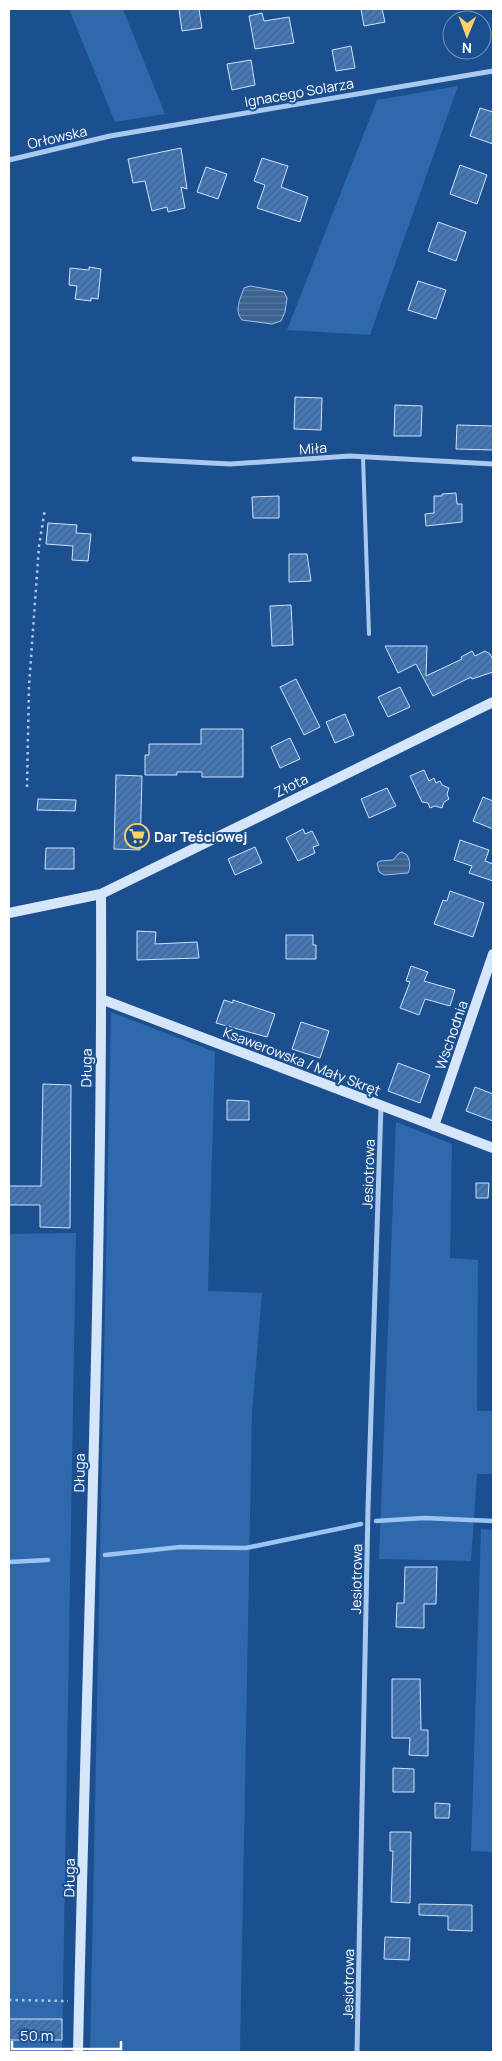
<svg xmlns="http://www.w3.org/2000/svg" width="502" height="2061" viewBox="0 0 502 2061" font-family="Manrope,sans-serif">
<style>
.grass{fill:#2e69ad}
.water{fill:url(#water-rules);stroke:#9cc4f0}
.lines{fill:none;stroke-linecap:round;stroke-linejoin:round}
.stream{stroke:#9cc4f0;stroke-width:4.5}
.building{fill:url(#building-hatch);stroke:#cfe3fa}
.path{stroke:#a9c9ee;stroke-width:2.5;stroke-dasharray:2.5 4;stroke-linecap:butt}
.lane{stroke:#a9c9ee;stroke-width:4}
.street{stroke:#a9c9ee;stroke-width:5}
.secondary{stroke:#d6e6fa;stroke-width:10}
.labels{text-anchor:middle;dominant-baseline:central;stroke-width:4;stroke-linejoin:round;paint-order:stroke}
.street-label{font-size:14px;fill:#fff;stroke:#1b4f8f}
.poi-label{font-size:14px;font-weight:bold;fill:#fff;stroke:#1b4f8f;text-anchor:start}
</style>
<defs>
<pattern id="water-rules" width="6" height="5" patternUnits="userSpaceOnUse" patternTransform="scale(1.25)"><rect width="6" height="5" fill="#3c6290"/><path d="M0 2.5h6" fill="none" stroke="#597aa1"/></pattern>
<pattern id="building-hatch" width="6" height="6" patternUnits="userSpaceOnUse" patternTransform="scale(1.25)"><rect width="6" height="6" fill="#4478b7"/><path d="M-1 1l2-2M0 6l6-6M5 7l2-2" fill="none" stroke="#486282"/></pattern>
</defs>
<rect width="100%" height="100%" fill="#1b4f8f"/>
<!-- grass -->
<path class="grass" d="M69 9H123L165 114 115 122Z
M458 86 370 335 287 330 377 100Z
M111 1012 215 1052 208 1291 262 1293 252 1413 240 2052H90Z
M396 1122 452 1144 450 1258 478 1260 477 1411H493V1474H477L471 1561 379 1559Z
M76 1233 62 2052H9V1234Z
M481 1529 493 1530V1852L471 1851Z"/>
<!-- water -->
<path class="water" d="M250 286 284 292 287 298 285 312 281 321 272 324 242 320C234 311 240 299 244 288Z
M402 852 407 855C410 861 411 867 408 873L384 875 379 872 377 863 380 861 393 860 399 853Z"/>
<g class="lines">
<!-- stream -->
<path class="stream" d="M376 1521 424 1518 493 1521
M105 1555 180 1547 246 1548 361 1524
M9 1562 48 1560"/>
</g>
<!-- building -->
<path class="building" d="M179 9H199L202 28 182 31Z
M361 9H382L385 22 364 26Z
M262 13 264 21 289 17 294 43 255 49 249 16Z
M351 46 355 68 336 71 332 50Z
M251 60 255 85 232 90 227 64Z
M480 108 493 112V144L470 136Z
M181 148 187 189 181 187 185 208 168 212 167 207 152 211 145 181 133 183 128 159Z
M262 158 288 166 281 187 308 197 300 222 257 208 265 185 254 181Z
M460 165 487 175 477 204 450 194Z
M206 167 227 174 218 199 197 192Z
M438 222 466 232 456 261 428 251Z
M89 267 101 269 98 299 91 298V301L75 299 77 286 69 285 70 268 89 270Z
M418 281 446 290 436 319 408 310Z
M295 397 322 398 321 430 294 429Z
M395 405 422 406 421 436H394Z
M457 425 493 426V450L456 449Z
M456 493 457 504H462V522L426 526 425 514 434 513V496H442V494Z
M279 496V518H253L252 497Z
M48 523 77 525 76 533 91 534 88 561 72 560 73 546 46 544Z
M289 554H307L311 581 289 582Z
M291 605 293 645 272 646 270 606Z
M385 646H427L426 676 462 659 461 657 472 651 475 656 485 651 490 654 493 660V672L472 679 471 677 433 696 416 664 398 673Z
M296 679 320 727 304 735 280 687Z
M400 687 410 707 388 717 378 697Z
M345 714 354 735 335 743 326 722Z
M201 729H243V777H202V772H177V775H145V755H149V744H201Z
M290 738 300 759 280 768 271 747Z
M424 770 429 781 434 778 436 783 440 781 442 785 449 788 447 794 449 799 444 802 442 808 435 806 430 808 428 803 422 802 410 776Z
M116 775 142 776 140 850 114 849Z
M387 788 396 806 369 818 361 799Z
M483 797 493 801V829L473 821Z
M38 799 76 800 75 811 37 810Z
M303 829 305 834 312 831 319 845 313 847 315 853 298 861 286 838Z
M460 840 489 850 485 861 493 864V881L469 873 472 866 454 860Z
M255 847 262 863 235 875 228 859Z
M46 848H74V869H45Z
M450 891 484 903 473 937 434 924 443 900 447 901Z
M137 931 156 932 155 944 197 942 199 958 137 960Z
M286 935H313V945H316V959H286Z
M411 966 428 972 424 981 455 990 450 1006 425 999 419 1015 400 1008 410 982 406 981Z
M224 1000 233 1003V1000L275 1014 267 1037 216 1023Z
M301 1022 329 1031 320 1058 292 1049Z
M398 1063 430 1075 420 1103 388 1091Z
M43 1084 71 1085 70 1228 40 1227V1205H9V1186H41Z
M475 1087 493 1094V1121L466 1111Z
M227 1100 249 1101V1120H227Z
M476 1183H489L488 1198H476Z
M405 1567H437L436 1604H424V1628L396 1627 397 1603H404Z
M392 1679H420L421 1730H428V1756L409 1755 410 1738H392Z
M393 1768 414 1769V1792H393Z
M435 1803 450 1804 449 1818H435Z
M390 1832H411L410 1903 391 1902 393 1851H390Z
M419 1904 472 1905V1931L448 1930V1916L419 1915Z
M385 1937 410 1938 409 1960 384 1959Z
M9 2019H62V2040H9Z"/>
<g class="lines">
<!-- path -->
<path class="path" d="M27 787 29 686 39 546 45 509
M9 2000 68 2001"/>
<!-- lane -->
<path class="lane" d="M363 457 369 634"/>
<!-- street -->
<path class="street" d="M9 160 110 136 493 71
M134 459 230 464 350 456 493 464
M357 2052 368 1508 381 1106"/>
<!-- secondary -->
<path class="secondary" d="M9 913 101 894 493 702
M101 999 493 1148
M434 1126 493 954
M78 2052C86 1666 103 1280 101 894"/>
</g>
<!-- icons -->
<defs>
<symbol id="supermarket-ring" viewBox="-11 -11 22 22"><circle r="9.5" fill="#1b4f8f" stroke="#ffd166" stroke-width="1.5"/><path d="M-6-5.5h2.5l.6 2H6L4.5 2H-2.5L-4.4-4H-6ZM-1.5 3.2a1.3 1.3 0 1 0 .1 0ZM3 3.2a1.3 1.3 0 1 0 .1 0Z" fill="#ffd166"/></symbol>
</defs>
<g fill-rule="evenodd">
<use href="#supermarket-ring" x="123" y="822" width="28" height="28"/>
</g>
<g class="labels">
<!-- street labels -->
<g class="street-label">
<text transform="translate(299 92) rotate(-10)">Ignacego Solarza</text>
<text transform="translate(57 137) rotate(-13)">Orłowska</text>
<text transform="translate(313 448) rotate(-4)">Miła</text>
<text transform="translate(291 785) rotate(-26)">Złota</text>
<text transform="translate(451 1035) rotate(-71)">Wschodnia</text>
<text transform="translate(302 1061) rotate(21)">Ksawerowska / Mały Skręt</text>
<text transform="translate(86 1068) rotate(-89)">Długa</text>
<text transform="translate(368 1174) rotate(-88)">Jesiotrowa</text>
<text transform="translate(79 1473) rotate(-89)">Długa</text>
<text transform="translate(356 1579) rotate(-89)">Jesiotrowa</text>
<text transform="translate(69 1878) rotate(-89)">Długa</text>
<text transform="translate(348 1984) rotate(-89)">Jesiotrowa</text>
</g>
<!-- poi labels -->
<g class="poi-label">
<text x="154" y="836">Dar Teściowej</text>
</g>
</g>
<!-- border -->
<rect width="502" height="2061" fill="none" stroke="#ffffff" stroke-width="20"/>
<!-- north arrow -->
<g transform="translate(467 35) rotate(181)"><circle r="24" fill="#1b4f8f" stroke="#7695bc"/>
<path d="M0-4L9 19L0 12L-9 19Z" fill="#ffd166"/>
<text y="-8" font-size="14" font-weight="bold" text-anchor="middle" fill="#ffffff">N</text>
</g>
<!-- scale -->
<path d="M12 2041v8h109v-8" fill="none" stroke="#ffffff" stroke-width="2.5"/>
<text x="20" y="2041" font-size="15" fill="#ffffff" stroke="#1b4f8f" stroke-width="4" paint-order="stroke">50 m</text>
</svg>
